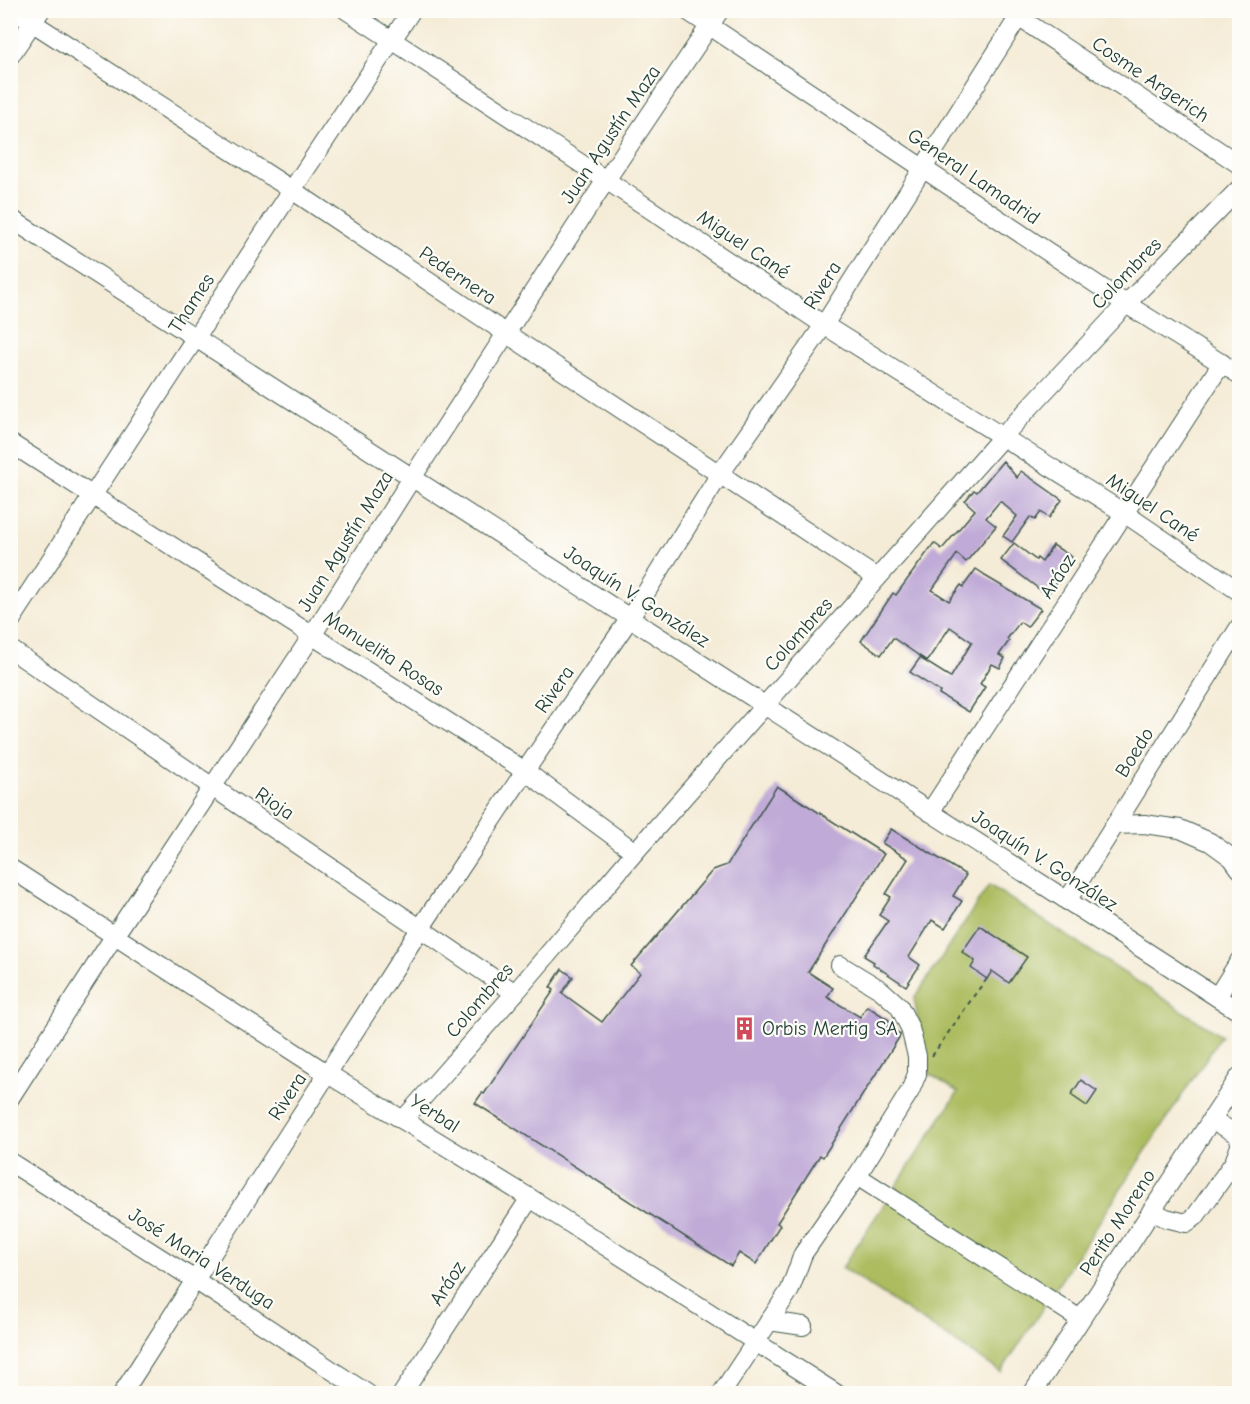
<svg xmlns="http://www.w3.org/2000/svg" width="1250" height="1404" viewBox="0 0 1250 1404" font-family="'Comic Neue',sans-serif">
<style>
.green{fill:#acbc5f;stroke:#667c4a;stroke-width:1.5}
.building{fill:#c0aad7}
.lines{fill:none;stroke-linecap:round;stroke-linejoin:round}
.minor-casing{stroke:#3f574c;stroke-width:20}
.path{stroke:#3f574c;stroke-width:2;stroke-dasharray:4.5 4.5;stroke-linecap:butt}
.minor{stroke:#fff;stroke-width:18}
.labels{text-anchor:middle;stroke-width:4.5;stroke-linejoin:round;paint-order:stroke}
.street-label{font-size:20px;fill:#1f3d34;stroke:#fdfcf7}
.poi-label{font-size:20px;fill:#1f3d34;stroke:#fdfcf7;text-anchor:start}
</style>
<rect width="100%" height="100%" fill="#fdfcf7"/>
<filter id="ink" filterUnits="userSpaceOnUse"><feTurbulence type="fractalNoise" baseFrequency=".0167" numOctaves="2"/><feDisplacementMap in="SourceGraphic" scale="12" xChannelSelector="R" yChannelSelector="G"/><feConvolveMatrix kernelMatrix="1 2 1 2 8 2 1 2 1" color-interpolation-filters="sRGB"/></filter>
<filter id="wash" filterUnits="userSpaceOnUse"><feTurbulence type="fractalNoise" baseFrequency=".008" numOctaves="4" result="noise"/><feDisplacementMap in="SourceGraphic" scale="24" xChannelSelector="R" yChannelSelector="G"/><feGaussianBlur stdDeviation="1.35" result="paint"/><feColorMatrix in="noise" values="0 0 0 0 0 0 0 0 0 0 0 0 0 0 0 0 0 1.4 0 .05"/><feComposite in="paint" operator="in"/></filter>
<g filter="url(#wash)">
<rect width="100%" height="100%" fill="#f5ecd7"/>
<path class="green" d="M989,885L1221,1036L1001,1372L842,1268L958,1092L928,1073L914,999Z"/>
<g id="blocks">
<g class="building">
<path d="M1003,461L1017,478L1021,471L1062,500L1049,518L1041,512L1035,520L1030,517L1012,542L1003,536L1017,516L1000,501L986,518L996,526L966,562L957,554L932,590L949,601L961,585L963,587L976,569L985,575V576L1041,609L1027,627L1020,622L1007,639L1009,641L999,655L1005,658L1000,668L992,664L980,684L985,687L969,712L939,694L940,692L910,672L920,658L950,677H951L972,642L950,627L927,661L893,638L881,655L861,641L893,593L896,595L934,543L942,549L975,510L965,501L974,490L977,492Z"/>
<path d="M1014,543L1036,560L1037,558L1042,562L1053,545L1072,557L1061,576L1047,595L1001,560Z"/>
<path d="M777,786L884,854L808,972L833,988L827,997L860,1017L867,1006L889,1020L886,1025L900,1034V1036L823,1157L820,1155L777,1223L780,1225L756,1264L739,1253L731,1266L475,1103L482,1093L484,1094L554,990L550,987L562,969L573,977L562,993L602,1022L640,973L631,966L713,870L727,865Z"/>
<path d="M891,829L966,875L953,896L962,901L945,928L932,920L909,957L920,965L906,986L873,964L874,962L864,956L888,921L879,915L891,897L886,894L908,859L882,843Z"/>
<path d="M980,926L1027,957L1009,983L992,971L987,979L971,968L975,961L962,952Z"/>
<path d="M1081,1080L1097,1091L1087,1106L1071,1095Z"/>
</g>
</g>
</g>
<g filter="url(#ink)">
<use href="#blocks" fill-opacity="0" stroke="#3f574c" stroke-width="1.5"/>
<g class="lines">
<defs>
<g id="minor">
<path d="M13,10L292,190L507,334L877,578"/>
<path d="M346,10L606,180L824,325L1124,513L1240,592"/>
<path d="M686,10L1126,304L1240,375"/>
<path d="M1008,10L1240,165"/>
<path d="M10,56L41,10"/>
<path d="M10,218L1240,1012"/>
<path d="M10,443L525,771L635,852"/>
<path d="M10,622L292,190L412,10"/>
<path d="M10,649L515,993"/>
<path d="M930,812L1222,363"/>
<path d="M1115,825L1144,824L1180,829L1210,842L1232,858L1240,869"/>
<path d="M10,868L328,1074L530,1198L837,1394"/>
<path d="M1067,901L1240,626"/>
<path d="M1217,997L1240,960"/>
<path d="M10,1098L115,935L313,634L412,478L606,180L720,10"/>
<path d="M1211,1119L1238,1135L1240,1143"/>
<path d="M403,1120L515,993L635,852L1003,436L1126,304L1240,188"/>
<path d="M10,1162L195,1280L368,1394"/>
<path d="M857,1176L1080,1319"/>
<path d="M1151,1211L1166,1218L1186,1223L1195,1217L1234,1162L1240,1146"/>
<path d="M769,1321L803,1326"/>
<path d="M122,1394L420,929L525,771L630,618L720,474L824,325L1023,10"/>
<path d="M402,1394L530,1198"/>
<path d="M721,1394L790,1290L803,1254L857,1176L910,1091L917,1074V1056L910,1028L899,1006L881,990L840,965"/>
<path d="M1032,1394L1240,1076"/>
</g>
</defs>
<use href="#minor" class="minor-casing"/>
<path class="path" d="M932,1056L978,990L987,979"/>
<use href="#minor" class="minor"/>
</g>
</g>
<defs>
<symbol id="building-bare" viewBox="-9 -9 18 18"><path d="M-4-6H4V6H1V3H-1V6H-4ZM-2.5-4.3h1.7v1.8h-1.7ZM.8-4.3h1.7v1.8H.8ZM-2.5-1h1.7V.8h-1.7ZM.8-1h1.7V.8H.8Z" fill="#d1495b" stroke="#fdfcf7" stroke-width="2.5" paint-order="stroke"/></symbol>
</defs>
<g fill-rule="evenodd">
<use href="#building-bare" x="728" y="1012" width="33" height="33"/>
</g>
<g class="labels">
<g class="street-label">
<text transform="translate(1151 79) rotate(34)" y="7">Cosme Argerich</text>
<text transform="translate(610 134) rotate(-56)" y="7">Juan Agustín Maza</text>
<text transform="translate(974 176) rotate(34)" y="7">General Lamadrid</text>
<text transform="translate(744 244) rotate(34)" y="7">Miguel Cané</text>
<text transform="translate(1126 273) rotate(-46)" y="7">Colombres</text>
<text transform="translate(458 275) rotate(34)" y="7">Pedernera</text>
<text transform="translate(822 285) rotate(-58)" y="7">Rivera</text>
<text transform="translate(191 303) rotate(-57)" y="7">Thames</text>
<text transform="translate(1153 507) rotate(34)" y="7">Miguel Cané</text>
<text transform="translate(345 541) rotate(-58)" y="7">Juan Agustín Maza</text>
<text transform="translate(1057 576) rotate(-57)" y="7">Aráoz</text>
<text transform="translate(637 596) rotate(33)" y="7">Joaquín V. González</text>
<text transform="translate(798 634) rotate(-48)" y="7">Colombres</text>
<text transform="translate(384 653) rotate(33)" y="7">Manuelita Rosas</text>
<text transform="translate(554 689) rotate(-55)" y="7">Rivera</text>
<text transform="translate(1134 752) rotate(-58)" y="7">Boedo</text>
<text transform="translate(275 803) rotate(34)" y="7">Rioja</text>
<text transform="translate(1045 860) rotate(33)" y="7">Joaquín V. González</text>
<text transform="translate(479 1000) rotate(-49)" y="7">Colombres</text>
<text transform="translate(287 1096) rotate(-57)" y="7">Rivera</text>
<text transform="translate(435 1113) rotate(32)" y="7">Yerbal</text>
<text transform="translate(1117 1222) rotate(-57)" y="7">Perito Moreno</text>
<text transform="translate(202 1258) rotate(33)" y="7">José Maria Verduga</text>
<text transform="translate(447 1283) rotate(-57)" y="7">Aráoz</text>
</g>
<g class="poi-label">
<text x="762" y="1035">Orbis Mertig SA</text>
</g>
</g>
<rect width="1250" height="1404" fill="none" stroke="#fdfcf7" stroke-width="36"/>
</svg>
